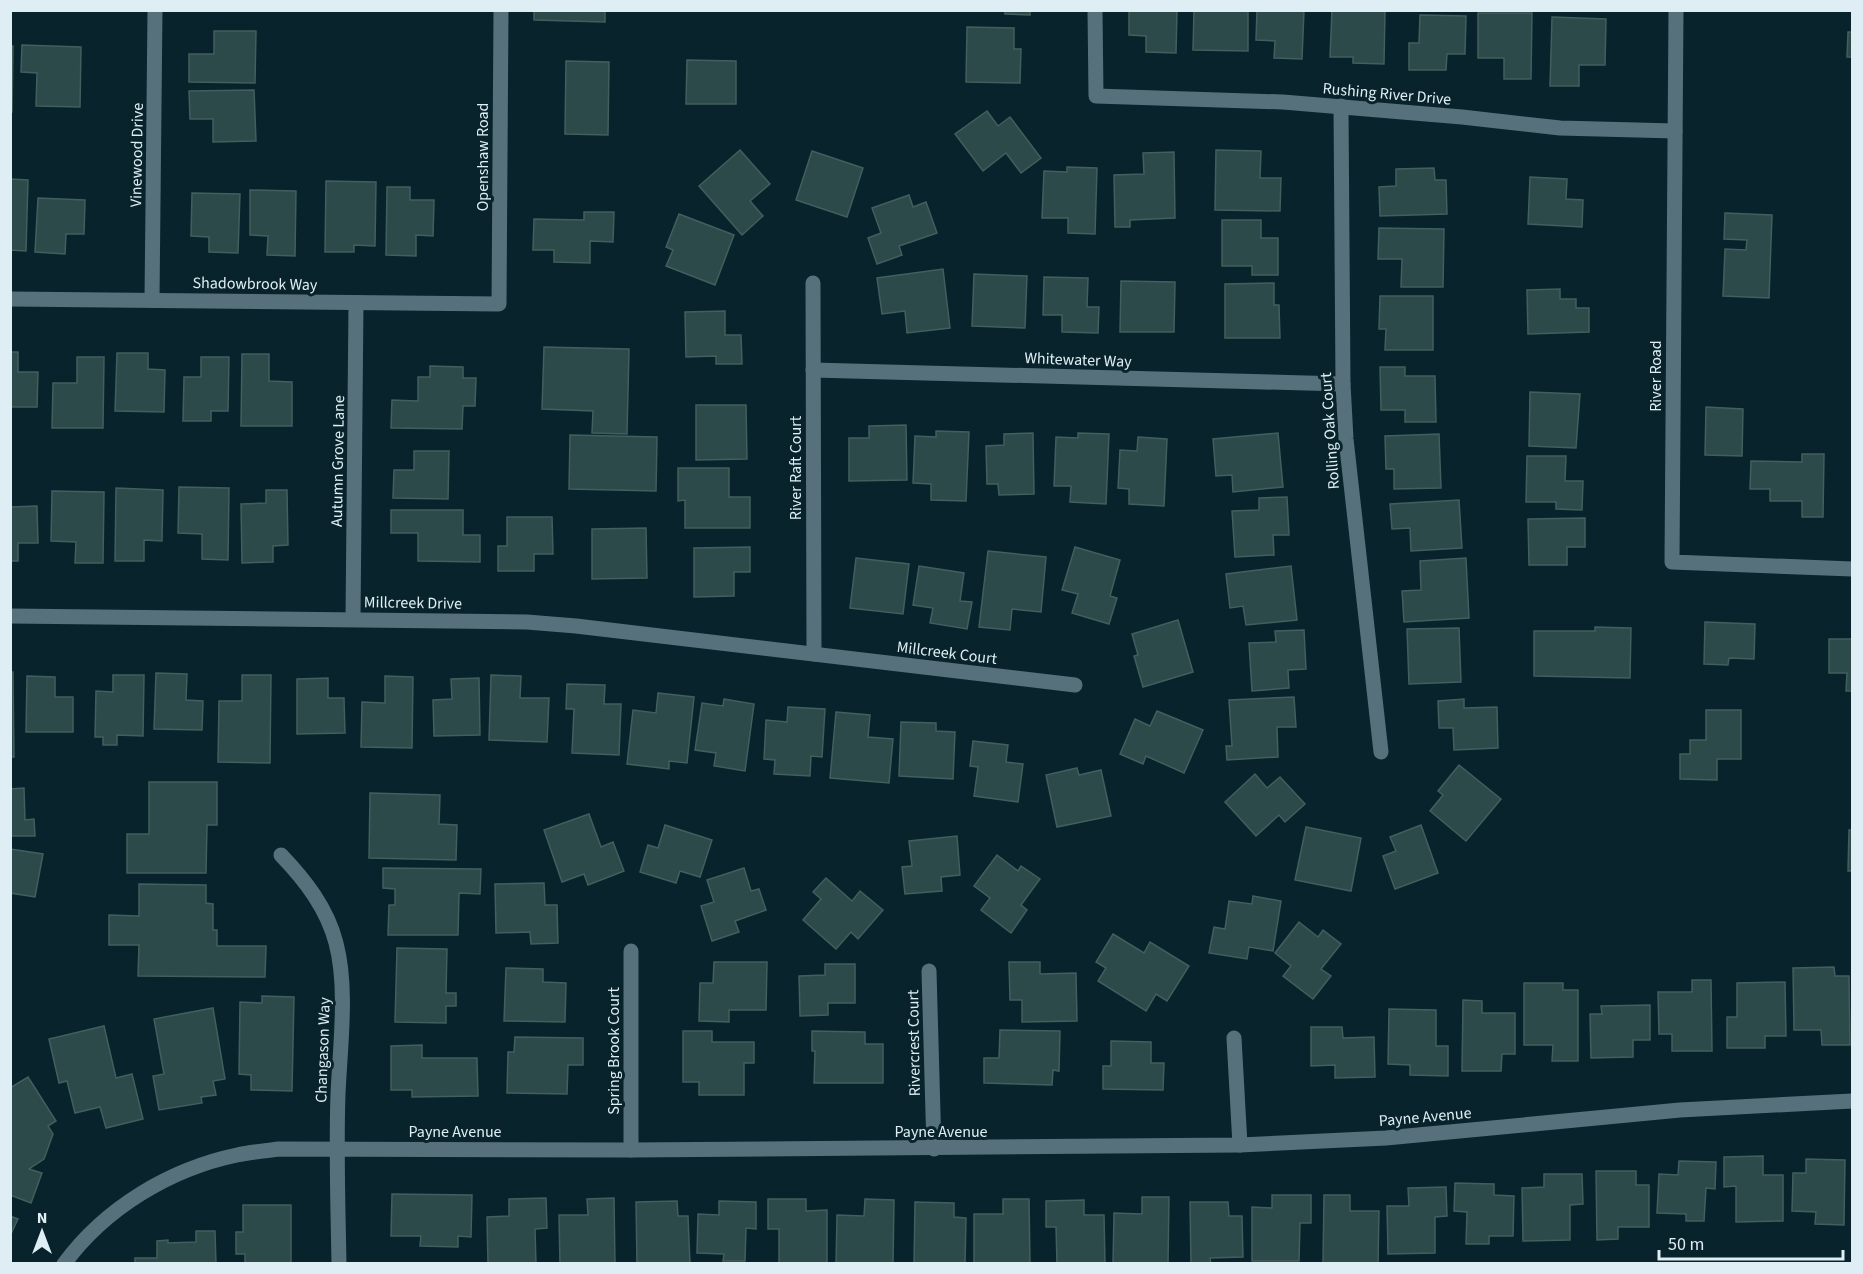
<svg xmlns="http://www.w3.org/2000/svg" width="1863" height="1274" viewBox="0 0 1863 1274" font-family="'Source Sans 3',sans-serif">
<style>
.building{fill:#2c4a49;stroke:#415f5e;stroke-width:1.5}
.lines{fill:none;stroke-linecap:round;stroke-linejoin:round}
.minor{stroke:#56717b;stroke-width:15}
.labels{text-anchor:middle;stroke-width:6;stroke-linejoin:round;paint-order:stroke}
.street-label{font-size:16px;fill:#dfeef4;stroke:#08232b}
</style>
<rect width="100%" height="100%" fill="#08232b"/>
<g class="building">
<path d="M534,10H605V22L534,20Z"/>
<path d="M1005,10H1030V15L1005,14Z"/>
<path d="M1129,10H1177L1176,53L1146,52V36L1129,35Z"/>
<path d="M1194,10H1248V51L1193,50Z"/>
<path d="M1257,10H1304L1302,59L1274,58L1275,41L1256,40Z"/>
<path d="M1332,10H1385L1384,64L1353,63V57H1330Z"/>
<path d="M1478,13H1532L1531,79H1504V58H1478Z"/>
<path d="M1420,15L1466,16L1465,54H1447L1446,70H1409V43H1419Z"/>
<path d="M1552,17L1606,19L1605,65H1579V86H1550Z"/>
<path d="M967,27L1014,28V49H1021L1020,83L966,82Z"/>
<path d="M214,31H256L255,83L189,82V54H214Z"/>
<path d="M1848,32H1852V57H1847Z"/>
<path d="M22,45L81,47L80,107L36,106L37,73L21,72Z"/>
<path d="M10,46H13L12,112H10Z"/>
<path d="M687,60L736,61V104H686Z"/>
<path d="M566,61L609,62L608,135L565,134Z"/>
<path d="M254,90L256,141L213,142V119H190L189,91Z"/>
<path d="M987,111L998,126L1010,117L1041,158L1021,173L1006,153L983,171L955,134Z"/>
<path d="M740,150L770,184L750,201L763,216L742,235L699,186Z"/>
<path d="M1216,150L1261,151L1260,178H1281L1280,211L1215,210Z"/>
<path d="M812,151L863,168L847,217L796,200Z"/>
<path d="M1174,152L1175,218L1130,220V227H1115L1114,175L1144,174L1143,153Z"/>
<path d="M1067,167L1097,168L1095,234L1068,233V218H1042L1044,171L1067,172Z"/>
<path d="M1434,168L1435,180H1446L1447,214L1380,216L1379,187L1396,186V169Z"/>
<path d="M1530,177L1567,179L1566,199L1583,200L1582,227L1528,224Z"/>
<path d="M10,179L28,180L26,251L10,250Z"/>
<path d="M326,181L376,182L375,246L354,245V252H325Z"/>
<path d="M387,187H410V200H434L433,236L416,235V256L386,255Z"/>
<path d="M250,190L296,191L295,256L267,255L268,236L250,235Z"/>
<path d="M192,193L240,194L238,253L209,252V237L191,236Z"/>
<path d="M909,195L913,207L926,202L937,233L899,246L902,255L877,264L868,238L881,233L872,208Z"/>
<path d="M38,198L85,200L84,234H66L65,254L35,252Z"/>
<path d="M584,212H614L613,242L590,241V263L554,262V250H533L534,219L584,220Z"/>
<path d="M1725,213L1772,215L1769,298L1723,296L1725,249L1746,250L1747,240L1724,239Z"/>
<path d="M679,214L734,235L715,285L666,266L673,250L666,247Z"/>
<path d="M1222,220H1261V238H1278V275H1252V266H1222Z"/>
<path d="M1379,228L1444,229L1443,287H1401L1402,259H1378Z"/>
<path d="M943,269L950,328L907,333L905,311L882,314L877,278Z"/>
<path d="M974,274L1027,276L1025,328L972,326Z"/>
<path d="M1044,277L1088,278L1087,307H1099L1098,333L1062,332V315H1043Z"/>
<path d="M1121,281L1175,282L1174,332H1120Z"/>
<path d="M1274,283V305H1279L1280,338H1225V284Z"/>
<path d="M1560,289V299H1576V308H1589V332L1528,334L1527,290Z"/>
<path d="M1380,296H1433V350H1385L1386,329H1379Z"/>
<path d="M725,311V335H741L742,364H716V356L686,357L685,312Z"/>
<path d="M544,347L629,349L627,434L592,433L593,411L542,409Z"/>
<path d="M10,352H18V372H38L37,407H10Z"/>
<path d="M117,353H148V369L165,370L164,412L115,411Z"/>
<path d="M242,354H269V381L292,382V426H241Z"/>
<path d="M77,357H104L103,428H52L53,383H77Z"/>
<path d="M201,357H229L228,411H211V421H183L184,377H201Z"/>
<path d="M430,366L463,367V378H476L475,406H463L462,429L391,428L392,400L418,401V377H430Z"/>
<path d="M1380,367H1405V376H1435L1436,422H1405V410H1381Z"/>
<path d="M1530,392L1580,394L1576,448L1529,446Z"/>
<path d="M696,405H746L747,459L696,460Z"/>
<path d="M1706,407L1743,409L1742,456L1705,455Z"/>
<path d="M906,425L907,480L849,481V438H869V426Z"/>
<path d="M936,431L969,432L966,501L931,500V484L913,483L915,436L936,437Z"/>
<path d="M1033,433L1034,494L999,495L998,484H987L986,446L1004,445V434Z"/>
<path d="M1078,433L1109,434L1106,504L1070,502L1071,486H1054L1056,437L1078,438Z"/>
<path d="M1278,433L1283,487L1233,492L1232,475L1216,476L1213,439Z"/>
<path d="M1439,434L1441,488L1394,489V469H1386L1385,436Z"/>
<path d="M570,435L657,437L656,491L569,489Z"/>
<path d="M1138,437L1167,439L1164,506L1129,504V489L1118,488L1120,450L1137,451Z"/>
<path d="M414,451H449L448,499L393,498L394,470H414Z"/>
<path d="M1802,454H1824L1823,517H1802V501H1770V489H1750L1751,461L1802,462Z"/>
<path d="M1527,456H1566L1565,481H1583L1582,510L1556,509V502H1526Z"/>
<path d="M678,468H729V497H750V528H685V500L678,501Z"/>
<path d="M179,487L229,488L228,560L202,559V534L178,533Z"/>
<path d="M116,488L163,490L162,541L144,540V561H115Z"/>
<path d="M266,490H287L288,545L273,546V562L242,563L241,504L266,503Z"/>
<path d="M52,491L104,492L103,563H75L76,542L51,541Z"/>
<path d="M1287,497L1289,535H1273L1274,555L1235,557L1232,511L1259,510V498Z"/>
<path d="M1459,500L1462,548L1411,551L1410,528L1392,529L1390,504Z"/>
<path d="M37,506L38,543H18V561H10V507Z"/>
<path d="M391,510H463V535H480V562L418,561V533H391Z"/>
<path d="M507,517H552L553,554H534V571H498V546H507Z"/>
<path d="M1585,518V547H1567V565H1529L1528,519Z"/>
<path d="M646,528L647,578L592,579V529Z"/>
<path d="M750,547V572H734V596L694,597V548Z"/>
<path d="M1075,547L1120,560L1110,596L1117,598L1109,624L1072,613L1078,594L1062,590Z"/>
<path d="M988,551L1046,557L1041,612L1012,609L1010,630L979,627Z"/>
<path d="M856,558L909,564L903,614L850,608Z"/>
<path d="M1466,558L1469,618L1404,622L1402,591L1421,590L1420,561Z"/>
<path d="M919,566L964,573L960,601L972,602L967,629L930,623L933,608L913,605Z"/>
<path d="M1291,566L1297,620L1246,625L1243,606L1230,608L1226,574Z"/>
<path d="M1178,620L1193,672L1143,687L1134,656L1138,655L1132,634Z"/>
<path d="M1705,622L1755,624L1754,659L1729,658L1728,665L1704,664Z"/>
<path d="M1595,627L1631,628L1630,678L1534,676V631H1595Z"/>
<path d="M1459,628L1461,682L1409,684L1407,629Z"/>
<path d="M1304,630L1306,669L1288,670L1289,688L1252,691L1249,643L1276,642L1275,631Z"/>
<path d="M1829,639H1852V691H1846L1847,673H1829Z"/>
<path d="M10,672H13L14,757H10Z"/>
<path d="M156,673L187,674L186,700L203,701L202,730L154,729Z"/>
<path d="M113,675H144L143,736L117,735V745H103V737H95L96,691L113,692Z"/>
<path d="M242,675H271L270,763L218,762L219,701H242Z"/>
<path d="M491,675L521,676L520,698H549L547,742L489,740Z"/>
<path d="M27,676L55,677V697H73V732H26Z"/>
<path d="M385,676L413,677L412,748L361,747L362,702L385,703Z"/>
<path d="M328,678V698H344L345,733L297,734V679Z"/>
<path d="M479,678L480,735L434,736L433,700L452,699L451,679Z"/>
<path d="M567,684L605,685L604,704H621L619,755L572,753L574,709H566Z"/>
<path d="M658,693L694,697L687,763L669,761V769L627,764L633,710L656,713Z"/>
<path d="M1294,697L1296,727H1277L1278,757L1227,760L1226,746H1232L1229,700Z"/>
<path d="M724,699L754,704L745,771L714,766L716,753L695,750L702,703L723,706Z"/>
<path d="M1464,699V708L1497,707L1498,748L1454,750L1453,728H1439L1438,701Z"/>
<path d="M788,707L825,709L822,757L811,756L810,776L774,774L775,760L764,759L766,720L787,722Z"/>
<path d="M1706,710H1741V759H1717V780L1680,779V754H1690V740H1706Z"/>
<path d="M1157,711L1203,730L1184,773L1146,756L1143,764L1120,754L1135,719L1150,726Z"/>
<path d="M836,712L870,715L868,737L893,739L889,783L830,778Z"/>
<path d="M901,722L936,723V731L955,732L953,779L899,776Z"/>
<path d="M973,741L1008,745L1006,762L1023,764L1018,802L974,796L978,767L970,766Z"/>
<path d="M1459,765L1501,799L1466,841L1430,811L1443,795L1438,791Z"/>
<path d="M1077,768L1079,775L1101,770L1111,816L1057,827L1046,775Z"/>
<path d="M1255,774L1267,788L1280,777L1305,804L1285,822L1279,815L1256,836L1225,802Z"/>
<path d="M149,782H217V825H207L206,873H127V834H149Z"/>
<path d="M24,788L25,820L34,819L35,836H10V789Z"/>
<path d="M370,793L440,795L439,824L457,825L456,860L369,858Z"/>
<path d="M589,814L601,847L613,842L624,871L588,885L584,874L562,882L544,830Z"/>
<path d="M665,825L712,840L700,877L680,871L676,883L640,872L648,845L658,848Z"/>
<path d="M1421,825L1438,873L1395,889L1383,856L1396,851L1390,837Z"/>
<path d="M1306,827L1361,838L1351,891L1295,880Z"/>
<path d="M1849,830H1852V871H1848Z"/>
<path d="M957,836L960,875L941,877L942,891L905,894L902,867L912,866L909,841Z"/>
<path d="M10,849L43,854L35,897L10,893Z"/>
<path d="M997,855L1018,871L1021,866L1040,879L1021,905L1027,910L1011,933L981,910L990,898L974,886Z"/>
<path d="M383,868L481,869L480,894L459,893L458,935H388L389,905H395V889L383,888Z"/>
<path d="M744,868L751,891L759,889L766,910L735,921L739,932L712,941L701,906L714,902L707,880Z"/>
<path d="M826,878L852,901L860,891L883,910L858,939L851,932L836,949L803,920L821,899L813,892Z"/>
<path d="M544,883L545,905H557L558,943L531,944L530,932L496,933L495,884Z"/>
<path d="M139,884L206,885V903L213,904V930H217V946H266L265,977L138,976L139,945H109V915L139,916Z"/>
<path d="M1253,896L1281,901L1273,951L1249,947L1247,959L1209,953L1214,927L1225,929L1229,901L1252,904Z"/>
<path d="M1299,922L1318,937L1323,930L1341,944L1321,969L1331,976L1313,999L1283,976L1291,966L1275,953Z"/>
<path d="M1113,934L1144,953L1150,942L1189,966L1167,1001L1156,994L1146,1011L1098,981L1106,968L1096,962Z"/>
<path d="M397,948L447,949L446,993H456V1006H446V1023L395,1022Z"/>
<path d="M714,962H767L766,1010H729V1022L699,1021L700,983H713Z"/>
<path d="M1009,962H1040V974L1076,973L1077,1021L1022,1022V1000H1010Z"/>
<path d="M825,964H855V1003H828V1015L800,1016L799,976L825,975Z"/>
<path d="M1834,967L1835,976H1849L1850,1045H1822L1821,1030H1794L1793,968Z"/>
<path d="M506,968L543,969V982L566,983L565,1022L504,1021Z"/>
<path d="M1692,980H1711L1712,1051H1672V1034H1659L1658,992H1692Z"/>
<path d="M1785,982L1786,1036H1765V1048H1727V1017H1737V983Z"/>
<path d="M1524,983H1563V990H1578V1061H1552L1553,1045H1524Z"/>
<path d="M262,996L294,997L292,1091L251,1090V1075L239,1074L240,1002L262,1003Z"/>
<path d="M1463,1000L1482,1001V1013H1515V1054H1502L1501,1071H1462Z"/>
<path d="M1650,1005V1040H1633V1057L1591,1058L1590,1014H1602L1601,1006Z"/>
<path d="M213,1008L225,1079L213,1081L216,1095L201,1097L202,1103L159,1110L153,1076L164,1074L154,1019Z"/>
<path d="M1389,1009L1436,1010V1046H1448V1076L1410,1075V1065L1388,1064Z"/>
<path d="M104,1026L116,1078L132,1074L143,1119L106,1128L100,1107L75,1113L67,1081L59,1083L49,1039Z"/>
<path d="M1311,1027H1342L1343,1038L1374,1037L1375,1077L1335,1078V1065L1311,1066Z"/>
<path d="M1000,1030L1060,1031L1059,1071L1053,1070L1052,1085L984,1083V1058H999Z"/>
<path d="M683,1031H712V1042H754V1063H744V1095H699V1082H683Z"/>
<path d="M812,1031L865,1032V1044H883V1083H814L815,1051H812Z"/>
<path d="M515,1037L583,1038V1065H568L567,1094L507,1093L508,1052H514Z"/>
<path d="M1111,1041L1151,1042V1063H1164L1163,1090L1103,1089V1066H1111Z"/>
<path d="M422,1045V1058H477L478,1096L412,1097V1090H391V1046Z"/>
<path d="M28,1077L56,1121L48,1126L53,1134L44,1159L29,1169L42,1173L31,1203L10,1195V1088Z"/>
<path d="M1763,1156V1175H1783V1221L1736,1222V1186L1724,1187V1157Z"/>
<path d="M1806,1159L1845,1160L1844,1225L1815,1224L1816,1212L1792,1211L1793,1173H1806Z"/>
<path d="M1679,1161L1716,1162L1715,1189L1706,1188L1704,1221H1686V1214L1657,1213L1659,1174L1678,1175Z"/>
<path d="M1596,1171H1636V1185H1649V1227H1618V1239L1597,1240Z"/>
<path d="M1544,1174H1582L1583,1204L1570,1205V1240L1523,1241L1522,1188L1544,1187Z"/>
<path d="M1455,1183L1494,1184V1195L1514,1196L1513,1236H1489V1244H1466L1467,1212L1454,1211Z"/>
<path d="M1446,1187L1447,1216L1435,1217V1253L1388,1254L1387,1206H1409L1408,1188Z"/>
<path d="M392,1194L472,1195L471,1237L458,1236V1247L420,1246L421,1236H391Z"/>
<path d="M1272,1195H1311V1223H1300L1299,1261H1252V1207L1272,1208Z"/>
<path d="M1324,1195H1350V1211H1379L1378,1264L1323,1263Z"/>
<path d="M1142,1197H1169L1168,1264H1113L1114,1213L1142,1214Z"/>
<path d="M546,1198L547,1228L535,1229L536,1264H488L487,1217L509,1216V1199Z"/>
<path d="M614,1198L615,1264H560L559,1215H588L587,1199Z"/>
<path d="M768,1199H806V1211L827,1210V1264H779V1229H768Z"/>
<path d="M865,1199L894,1200L893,1264H836L837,1215L864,1216Z"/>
<path d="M1003,1199H1029L1030,1264H974V1214H1003Z"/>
<path d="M1084,1200V1215H1104L1105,1264H1057L1056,1227H1046V1201Z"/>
<path d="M677,1201L678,1216H688L690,1264H637L636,1202Z"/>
<path d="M719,1201L756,1202V1229L746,1228L745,1261H723L724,1254L697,1253L698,1214L719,1215Z"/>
<path d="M915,1202L954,1203V1217L966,1218L965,1264H914Z"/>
<path d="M1190,1202H1228L1229,1216H1242L1243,1257L1210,1258L1211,1264H1191Z"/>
<path d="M243,1205H291V1264H245V1254H236V1232H243Z"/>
<path d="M10,1216L18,1219L10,1236Z"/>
<path d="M196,1231H215L216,1264H135V1258H157V1241L168,1240V1243L196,1242Z"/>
</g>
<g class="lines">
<g class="minor">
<path d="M1095,10L1096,96L1283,102L1462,117L1560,128L1675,131"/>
<path d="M1676,10L1672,562L1852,569"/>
<path d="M1341,106L1343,384L1346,439L1381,752"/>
<path d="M813,283L814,654"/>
<path d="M10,299L499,304L501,10"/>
<path d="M152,300L155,10"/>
<path d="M813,370L1343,384"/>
<path d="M10,616L527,622L576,626L1075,685"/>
<path d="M353,619L356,303"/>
<path d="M281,855C305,880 327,908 336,943C348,988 340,1047 338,1094C336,1150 338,1207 339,1264"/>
<path d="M631,951V1150"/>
<path d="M929,971L934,1149"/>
<path d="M1234,1038L1240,1145"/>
<path d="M64,1264C105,1208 170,1169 237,1155C251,1152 265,1151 279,1149L631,1150L1240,1145L1386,1138L1680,1110L1852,1101"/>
</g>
</g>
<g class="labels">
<g class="street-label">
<text transform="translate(1387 93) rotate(5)" y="6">Rushing River Drive</text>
<text transform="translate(136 155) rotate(-89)" y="6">Vinewood Drive</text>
<text transform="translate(482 157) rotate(-90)" y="6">Openshaw Road</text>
<text transform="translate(255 283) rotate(1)" y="6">Shadowbrook Way</text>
<text transform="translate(1078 359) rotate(2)" y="6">Whitewater Way</text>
<text transform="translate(1655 376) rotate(-90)" y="6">River Road</text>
<text transform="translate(1329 431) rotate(-94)" y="6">Rolling Oak Court</text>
<text transform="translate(337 461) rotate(-89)" y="6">Autumn Grove Lane</text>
<text transform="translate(795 468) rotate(-90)" y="6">River Raft Court</text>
<text transform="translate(413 602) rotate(1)" y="6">Millcreek Drive</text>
<text transform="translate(947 652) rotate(7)" y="6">Millcreek Court</text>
<text transform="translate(913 1043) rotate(-91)" y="6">Rivercrest Court</text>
<text transform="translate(322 1050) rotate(-88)" y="6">Changason Way</text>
<text transform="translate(613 1051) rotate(-90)" y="6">Spring Brook Court</text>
<text transform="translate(1425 1116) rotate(-5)" y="6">Payne Avenue</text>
<text x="455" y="1137">Payne Avenue</text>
<text x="941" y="1137">Payne Avenue</text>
</g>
</g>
<rect width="1863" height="1274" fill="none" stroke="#dfeef4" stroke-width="24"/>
<g transform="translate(42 1232)" stroke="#08232b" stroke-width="4.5" paint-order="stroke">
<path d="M0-4.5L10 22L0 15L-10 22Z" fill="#dfeef4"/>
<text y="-9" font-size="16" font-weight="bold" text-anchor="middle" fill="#dfeef4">N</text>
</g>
<path d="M1659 1250v9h184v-9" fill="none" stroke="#dfeef4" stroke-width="3"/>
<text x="1668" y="1250" font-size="18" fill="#dfeef4" stroke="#08232b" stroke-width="4.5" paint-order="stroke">50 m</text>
</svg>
